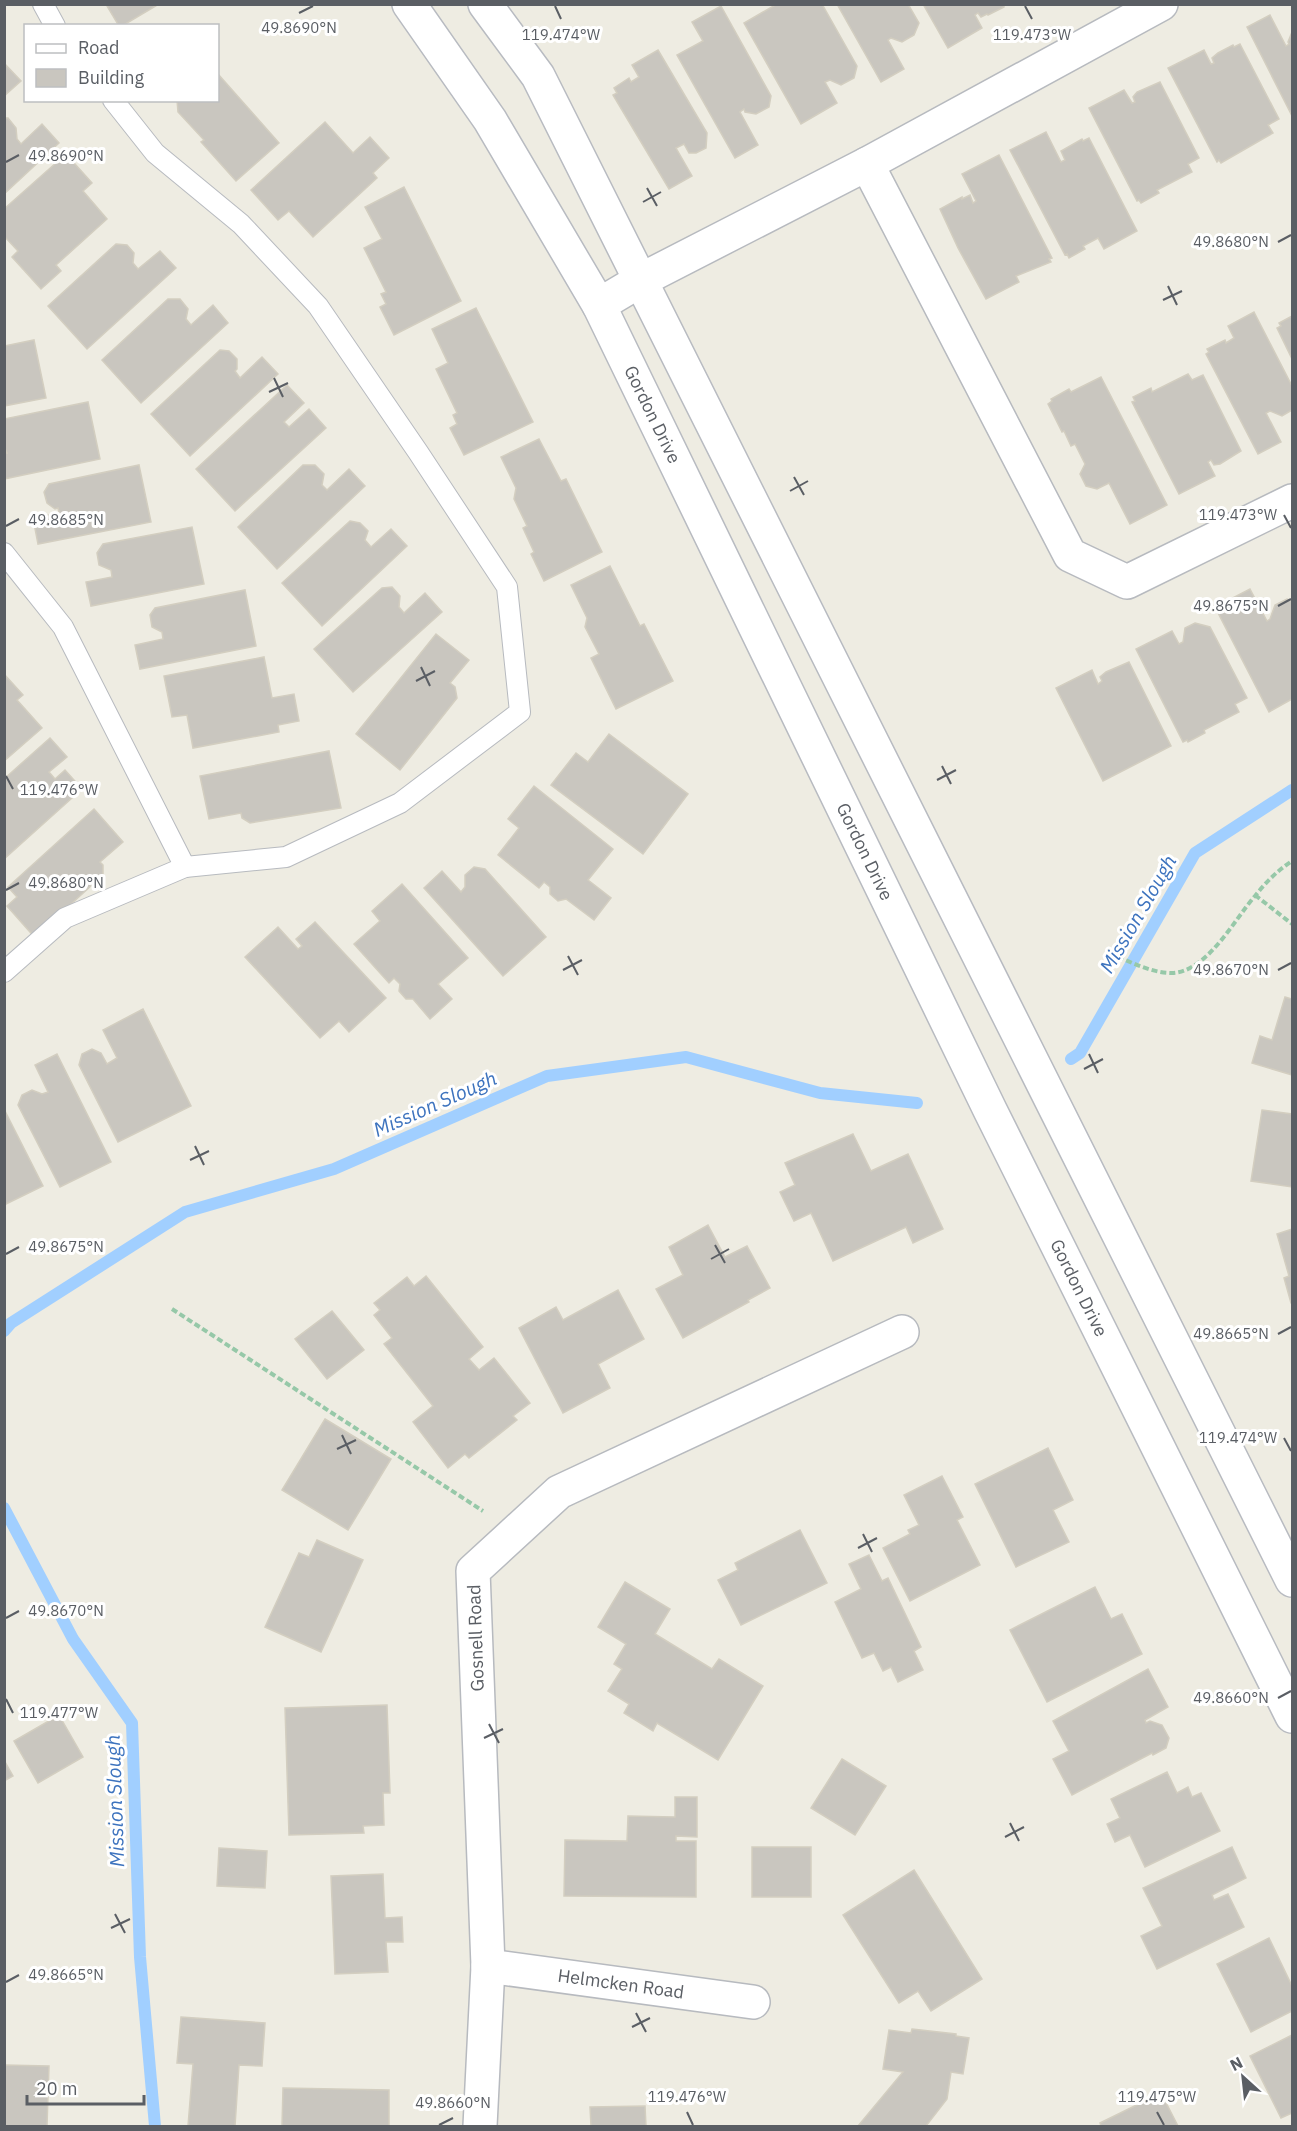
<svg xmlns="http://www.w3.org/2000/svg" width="1297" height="2131" viewBox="0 0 1297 2131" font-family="'IBM Plex Sans',sans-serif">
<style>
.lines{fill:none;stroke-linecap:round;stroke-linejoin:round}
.stream{stroke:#a1cfff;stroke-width:12}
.building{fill:#c9c6bf;stroke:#d3cec0;stroke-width:1.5}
.service-casing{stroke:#b7babf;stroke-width:22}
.minor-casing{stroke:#b7babf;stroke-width:36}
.secondary-casing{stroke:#b8bbc1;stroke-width:36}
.path{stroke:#96c8a8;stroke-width:4;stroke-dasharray:6 3;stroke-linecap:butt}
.service{stroke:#fff;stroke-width:20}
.minor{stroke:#fff;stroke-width:33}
.secondary{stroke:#fff;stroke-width:33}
.ticks{fill:none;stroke:#5a5e64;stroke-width:2}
.labels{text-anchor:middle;stroke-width:6;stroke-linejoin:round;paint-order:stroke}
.street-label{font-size:18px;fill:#5a5e64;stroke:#fff}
.water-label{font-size:20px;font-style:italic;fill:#3d73be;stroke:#fff}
.ticks-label{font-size:15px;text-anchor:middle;fill:#5a5e64;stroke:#fff;stroke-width:6;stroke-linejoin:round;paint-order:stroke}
</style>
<rect width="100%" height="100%" fill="#eeece2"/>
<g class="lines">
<g class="stream">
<path d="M1071,1059L1080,1053L1195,853L1292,790"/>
<path d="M4,1331L11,1323L185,1212L334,1169L547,1076L686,1057L820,1093L917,1103"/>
<path d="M4,1508L73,1639L132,1723L140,1957L155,2126"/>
</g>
</g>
<g class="building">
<path d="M110,4H159L122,26H119L107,6Z"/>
<path d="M777,4H822L857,66L854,78L841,85L830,80L825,82L837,103L801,124L744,23Z"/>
<path d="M837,4H908L919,23L914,35L902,42L891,38L888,40L904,69L881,82Z"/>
<path d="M923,4H1004V7L988,15L987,14L981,17L978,13L975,15L982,28L948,48Z"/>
<path d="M721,6L771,96L769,107L756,114L745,112L744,109L740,112L758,145L735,158L677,55L703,41L692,22Z"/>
<path d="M1270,15L1286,46L1289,44L1288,42L1292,32V116L1247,27Z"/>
<path d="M1240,44L1279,119L1268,125L1273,133L1221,163L1219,160L1217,162L1168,68L1204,50L1211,64L1214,63L1212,58L1218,53L1233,45L1234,47Z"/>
<path d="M658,50L707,133L706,148L696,153H689L684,144L676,148L692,176L669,189L613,95L617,93L614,88L629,78L631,82L639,77L632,65Z"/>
<path d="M4,63L21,81L4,96Z"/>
<path d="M218,74L279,143L236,181L201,142L204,140L178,112L177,100H218Z"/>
<path d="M1160,82L1199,158L1188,164L1192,172L1157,190L1159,193L1141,203L1139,200L1137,201L1089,108L1124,90L1132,103L1135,102L1133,97L1137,92Z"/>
<path d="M4,118H8L16,128L17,139L21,144L42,124L59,143L4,194Z"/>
<path d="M325,122L353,153L370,137L389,158L373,173L377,178L313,237L289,211L278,220L251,190Z"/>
<path d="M1046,132L1061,162L1065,160L1061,151L1082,139L1083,141L1089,138L1137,231L1104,249L1098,238L1083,246L1085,249L1069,258L1067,254L1065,255L1010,150Z"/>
<path d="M66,154L92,183L83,191L107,219L56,265L61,271L41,289L12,257L18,251L4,236V209Z"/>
<path d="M999,155L1052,258L1049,259L1051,262L1016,276L1019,282L986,299L958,248L940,209L962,197V199L970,195L973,203L976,201L962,174Z"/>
<path d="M404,187L461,301L394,335L380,307L386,304L381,294L386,292L364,248L382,239L365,207Z"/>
<path d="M116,244L127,245L134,253L133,263L138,269L160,251L176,268L87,349L48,306Z"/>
<path d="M168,299H180L188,309L186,319L191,325L213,305L228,323L141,403L102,360Z"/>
<path d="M476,308L533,422L464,455L450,428L457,424L453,415L457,413L436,369L448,363L432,329Z"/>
<path d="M1254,312L1292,386V410L1282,416L1270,411L1266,413L1281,442L1258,454L1206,354L1209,352L1207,349L1225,340L1226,343L1234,338L1228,326Z"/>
<path d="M1292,316V359L1277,328L1281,326L1279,323Z"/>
<path d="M34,340L46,398L4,406V346Z"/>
<path d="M220,350L229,351L237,359V369L235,371L240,378L262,357L278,374L190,456L151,414Z"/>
<path d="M1188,374L1192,380L1203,375L1241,451L1220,464L1214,465L1211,460L1208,462L1215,476L1179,494L1132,402L1135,401L1133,397L1151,388L1152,392Z"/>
<path d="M1101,377L1167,505L1130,524L1109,483L1097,489L1086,486L1080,474L1085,464L1075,444L1071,446L1064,431L1062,432L1048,404L1052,401L1051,399L1069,389L1071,392Z"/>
<path d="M287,385L304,403L284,422L289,427L309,409L326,428L235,511L196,469Z"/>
<path d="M88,402L100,459L4,479V453H7L4,446V419Z"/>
<path d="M539,439L561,481L566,479L602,552L544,581L531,554L534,552L523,528L527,526L514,499L516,488L501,457Z"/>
<path d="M139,465L151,522L38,544L33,518L59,513L58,508L55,509L47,503L44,492L49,484Z"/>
<path d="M303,465H315L324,474L322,485L327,490L349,469L365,486L277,569L238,527Z"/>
<path d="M350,521L360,523L368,531L365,540L371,547L391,529L407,546L322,626L282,583Z"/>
<path d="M192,527L204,584L91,606L86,582L112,577L111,570L99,565L97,553L103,544Z"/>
<path d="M610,566L640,626L644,624L673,681L616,709L591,658L599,654L585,627L587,618L571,585Z"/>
<path d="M392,587L400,596L399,607L404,613L425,593L442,612L353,692L314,649L382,588Z"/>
<path d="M1250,589L1267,621L1270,619L1275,605L1287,599L1292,601V699L1269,712L1215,607Z"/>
<path d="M245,590L256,646L140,669L135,645L163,639L162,632L152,627L150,615L155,608Z"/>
<path d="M1195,623L1210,627L1247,698L1235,704L1239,712L1204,730L1205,733L1188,742L1187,740L1183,742L1136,649L1172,631L1179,644L1183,642L1185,628Z"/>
<path d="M436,634L469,660L450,683L455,687L457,698L400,770L356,734Z"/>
<path d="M264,657L272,698L294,694L299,721L278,725L279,732L193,748L187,715L172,717L164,676Z"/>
<path d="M1129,662L1171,746L1103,781L1056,688L1092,670L1098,684L1102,681L1100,677L1106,672Z"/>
<path d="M4,674L23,695L17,700L42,728L4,761Z"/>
<path d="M609,734L688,794L643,854L551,785L576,753L588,762Z"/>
<path d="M50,738L67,757L49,772L55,779L65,770L82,789L4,859V779Z"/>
<path d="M329,751L341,808L250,823L242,818L241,813L209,819L200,776Z"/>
<path d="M534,786L613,849L588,880L611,898L594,920L566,899L558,901L550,894V887L544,882L539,888L498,855L519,828L508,819Z"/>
<path d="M94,809L123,842L100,862L103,865V875L59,915L38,941L7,906L17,897L8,887Z"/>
<path d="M474,867L485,869L546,937L503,976L424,888L442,871L461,892L465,887V875Z"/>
<path d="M402,884L468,958L438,984L452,999L430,1019L413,999H406L399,991L400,984L394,978L389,983L354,944L380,921L372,911Z"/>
<path d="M315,922L386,998L349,1032L339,1021L320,1038L245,957L278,927L298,949L302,946L296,939Z"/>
<path d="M1285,997L1292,999V1075L1252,1063L1260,1036L1272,1040Z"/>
<path d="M143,1009L191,1106L118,1142L79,1065L82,1054L92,1049L101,1053L107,1064L117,1058L103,1030Z"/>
<path d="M57,1054L111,1162L60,1187L18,1105L22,1095L32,1090L42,1094L48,1092L35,1065Z"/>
<path d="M4,1109L43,1186L4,1205Z"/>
<path d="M1262,1110L1292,1114V1187L1251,1181Z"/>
<path d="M853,1134L871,1171L908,1154L943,1229L913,1243L906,1227L833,1261L811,1213L794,1221L780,1192L795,1185L785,1163Z"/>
<path d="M708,1225L725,1257L747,1246L770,1288L748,1300L749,1302L683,1338L656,1289L683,1275L669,1247Z"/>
<path d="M1292,1229V1303H1291L1284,1278L1289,1276L1277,1234Z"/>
<path d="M426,1276L483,1347L469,1359L479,1370L494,1358L530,1403L513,1416L517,1420L469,1458L465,1454L448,1468L413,1422L433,1406L384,1344L392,1338L374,1315L380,1310L374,1303L407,1277L414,1286Z"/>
<path d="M618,1290L644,1339L598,1364L610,1388L563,1413L519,1328L556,1307L563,1320Z"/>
<path d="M332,1311L364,1350L327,1379L295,1339Z"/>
<path d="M325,1419L391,1459L348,1530L282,1490Z"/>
<path d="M1048,1448L1073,1500L1053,1510L1069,1542L1016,1567L975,1484Z"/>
<path d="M942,1476L963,1517L957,1520L980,1565L910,1601L883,1548L910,1534L908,1530L919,1525L904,1495Z"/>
<path d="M800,1530L827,1583L741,1625L718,1580L738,1570L735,1563Z"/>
<path d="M317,1540L363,1560L321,1652L265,1627L299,1553L309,1557Z"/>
<path d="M869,1555L882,1581L888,1578L921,1647L914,1651L923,1670L898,1682L891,1667L883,1671L874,1653L862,1658L835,1602L861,1589L849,1564Z"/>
<path d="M625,1582L670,1609L655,1634L712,1669L719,1659L763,1686L718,1760L657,1723L653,1731L624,1713L629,1704L608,1691L622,1669L614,1664L626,1644L598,1627Z"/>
<path d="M1095,1587L1111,1619L1122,1614L1142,1654L1047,1702L1010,1630Z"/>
<path d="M1148,1669L1168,1707L1145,1720L1146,1723L1150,1721L1162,1725L1169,1738L1166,1748L1153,1755L1152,1753L1072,1795L1053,1759L1069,1751L1053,1721Z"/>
<path d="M387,1705L390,1793H383L384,1825L363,1826L364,1833L289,1835L285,1708Z"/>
<path d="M59,1715L83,1757L38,1783L14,1741Z"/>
<path d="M842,1759L886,1786L855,1835L811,1808Z"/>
<path d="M4,1760L13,1776L4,1781Z"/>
<path d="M1167,1772L1177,1793L1188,1787L1192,1797L1201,1793L1220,1831L1145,1867L1130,1835L1115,1842L1107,1824L1120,1818L1111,1799Z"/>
<path d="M675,1797H697V1837L676,1836V1841H696V1897L564,1896L565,1840L627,1841L628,1816L675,1817Z"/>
<rect x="752" y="1847" width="59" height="50"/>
<path d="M1232,1847L1246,1878L1212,1895L1214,1900L1228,1894L1244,1927L1157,1969L1141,1936L1162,1926L1143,1888Z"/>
<path d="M219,1848L267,1851L265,1888L217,1886Z"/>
<path d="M914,1870L982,1979L931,2011L918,1991L899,2003L843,1915Z"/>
<path d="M383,1874L385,1918L402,1917L403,1942H386L388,1972L335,1974L331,1876Z"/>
<path d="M1269,1938L1292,1986V2011L1251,2032L1217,1964Z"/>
<path d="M181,2017L265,2023L262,2066L239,2065L235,2126H188L193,2064L177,2063Z"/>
<path d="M912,2029L956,2034V2036L969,2038L963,2074L951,2072L947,2099L926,2126H858L903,2072L883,2069L889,2030L911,2033Z"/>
<path d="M1292,2035V2113L1281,2118L1250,2056Z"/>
<path d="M4,2065L49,2066L47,2126H4Z"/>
<path d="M283,2088L389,2090V2126H282Z"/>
<path d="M1161,2093L1178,2126H1101L1100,2123Z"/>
<path d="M645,2106L646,2126H591L590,2107Z"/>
</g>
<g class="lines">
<defs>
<g id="service">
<path d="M43,4L55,26"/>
<path d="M4,553L63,627L185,867"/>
<path d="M4,972L65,918L185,867L286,857L400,803L520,712L507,587L418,452L318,306L241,224L155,153L113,100"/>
</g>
<g id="minor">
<path d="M1161,4L867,164L1070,555L1127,582L1292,501"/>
<path d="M599,305L641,280L867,164"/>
<path id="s1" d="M488,1966L753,2002"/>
<path d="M480,2126L488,1966L473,1571L559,1492L902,1332"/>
</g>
<g id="secondary">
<path id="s2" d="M409,4L490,120L599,305L990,1110L1292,1716"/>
<path d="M485,4L538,76L1292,1580"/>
</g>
</defs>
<use href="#service" class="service-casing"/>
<use href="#minor" class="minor-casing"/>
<use href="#secondary" class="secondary-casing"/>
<g class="path">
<path d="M1255,895L1292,924"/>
<path d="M1118,957C1135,964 1153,973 1172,973C1207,972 1234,920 1255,896C1266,882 1278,870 1292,861"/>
<path d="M172,1309L483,1511"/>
</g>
<use href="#service" class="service"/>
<use href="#minor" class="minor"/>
<use href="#secondary" class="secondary"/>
</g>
<path class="ticks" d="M555,6L561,19M1025,6L1032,19M299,13L313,6M6,162L19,155M647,188L657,206M643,202L661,192M1278,242L1291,235M1168,286L1177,305M1163,300L1182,291M274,378L283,397M269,392L288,383M794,477L804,495M790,491L808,481M1284,515L1291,528M6,526L19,519M1278,606L1291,599M421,667L430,686M416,681L435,671M942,766L951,784M6,776L13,789M937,780L956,770M6,890L19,883M568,956L578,975M563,970L582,960M1278,970L1291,963M1089,1054L1098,1073M1084,1069L1103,1059M195,1146L204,1165M190,1160L209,1151M715,1245L725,1263M6,1254L19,1247M711,1259L729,1249M1278,1334L1291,1327M342,1435L351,1454M1284,1438L1291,1451M337,1449L356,1440M863,1534L872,1552M858,1548L877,1538M6,1618L19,1611M1278,1698L1291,1691M6,1699L13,1713M489,1724L499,1743M484,1738L503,1729M1010,1823L1019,1841M1005,1837L1024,1827M115,1914L125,1933M111,1928L130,1919M6,1982L19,1975M636,2013L646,2032M632,2027L650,2018M687,2112L693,2125M1157,2112L1164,2125M439,2125L453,2118"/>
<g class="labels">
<g class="street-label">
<text dy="6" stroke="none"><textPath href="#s2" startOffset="478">Gordon Drive</textPath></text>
<text dy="6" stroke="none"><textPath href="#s2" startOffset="964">Gordon Drive</textPath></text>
<text dy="6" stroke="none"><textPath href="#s2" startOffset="1450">Gordon Drive</textPath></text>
<text transform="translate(476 1638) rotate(-92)" y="6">Gosnell Road</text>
<text dy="6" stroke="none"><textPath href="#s1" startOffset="134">Helmcken Road</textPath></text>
</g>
<g class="water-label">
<text transform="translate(1138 914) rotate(-60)" y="7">Mission Slough</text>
<text transform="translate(435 1104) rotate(-24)" y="7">Mission Slough</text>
<text transform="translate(115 1801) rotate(-92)" y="7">Mission Slough</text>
</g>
</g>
<g class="ticks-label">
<text x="299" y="33">49.8690°N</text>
<text x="561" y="40">119.474°W</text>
<text x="1032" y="40">119.473°W</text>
<text x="66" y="161">49.8690°N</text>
<text x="1231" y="247">49.8680°N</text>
<text x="1238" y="520">119.473°W</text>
<text x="66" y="525">49.8685°N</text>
<text x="1231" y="611">49.8675°N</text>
<text x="59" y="795">119.476°W</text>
<text x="66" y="888">49.8680°N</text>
<text x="1231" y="975">49.8670°N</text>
<text x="66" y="1252">49.8675°N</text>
<text x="1231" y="1339">49.8665°N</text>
<text x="1238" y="1443">119.474°W</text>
<text x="66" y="1616">49.8670°N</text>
<text x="1231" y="1703">49.8660°N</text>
<text x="59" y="1718">119.477°W</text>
<text x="66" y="1980">49.8665°N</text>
<text x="687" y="2102">119.476°W</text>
<text x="1157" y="2102">119.475°W</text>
<text x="453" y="2108">49.8660°N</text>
</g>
<rect width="1297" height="2131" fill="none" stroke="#5a5e64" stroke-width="12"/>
<rect x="24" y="24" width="195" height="78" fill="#ffffff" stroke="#bdbfc1" stroke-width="1.5"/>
<rect x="36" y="44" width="30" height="9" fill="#ffffff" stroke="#bdbfc1" stroke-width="1.5"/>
<text x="78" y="54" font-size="18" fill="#5a5e64">Road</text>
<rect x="36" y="69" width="30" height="18" fill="#c9c6bf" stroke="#bdbfc1" stroke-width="1.5"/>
<text x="78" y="84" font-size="18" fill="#5a5e64">Building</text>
<g transform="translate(1243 2077) rotate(333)" stroke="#ffffff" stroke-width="4.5" paint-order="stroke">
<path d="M0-4.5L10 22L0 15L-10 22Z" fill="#5a5e64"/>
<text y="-9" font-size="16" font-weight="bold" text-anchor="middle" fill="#5a5e64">N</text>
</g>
<path d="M27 2095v9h117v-9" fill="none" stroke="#5a5e64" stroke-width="3"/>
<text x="36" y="2095" font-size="18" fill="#5a5e64" stroke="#ffffff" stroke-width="4.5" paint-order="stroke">20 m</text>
</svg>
